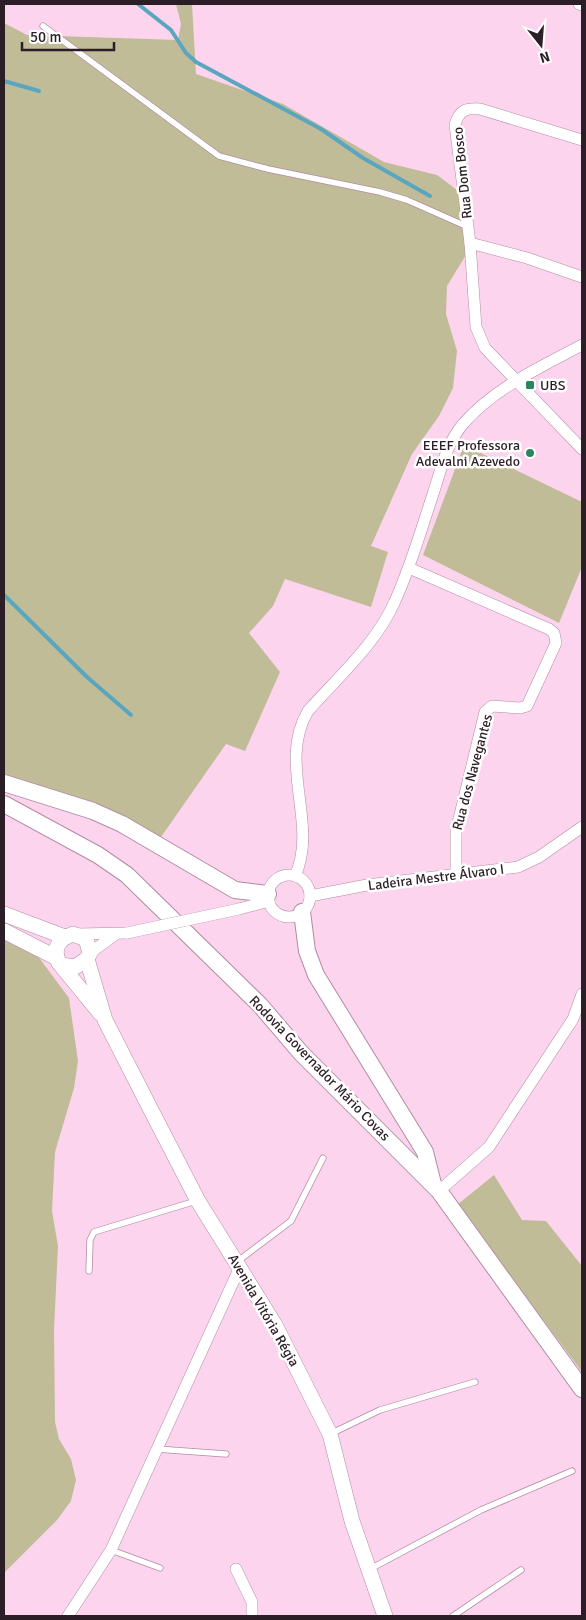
<svg xmlns="http://www.w3.org/2000/svg" width="586" height="1620" viewBox="0 0 586 1620" font-family="Signika,sans-serif">
<style>
.green{fill:#c1bc98}
.lines{fill:none;stroke-linecap:round;stroke-linejoin:round}
.stream{stroke:#5ba6bf;stroke-width:4}
.lane-casing{stroke:#b28ca3;stroke-width:7}
.street-casing{stroke:#b28ca3;stroke-width:12}
.secondary-casing{stroke:#b28ca3;stroke-width:16}
.primary-casing{stroke:#b28ca3;stroke-width:18}
.lane{stroke:#fff;stroke-width:5.5}
.street{stroke:#fff;stroke-width:11}
.secondary{stroke:#fff;stroke-width:15}
.primary{stroke:#fff;stroke-width:16}
.street-bridge-casing{stroke:#b28ca3;stroke-width:12;stroke-linecap:butt}
.street-bridge{stroke:#fff;stroke-width:11}
.poi-dot{fill:#28875f;stroke:#fff;stroke-width:2}
.labels{text-anchor:middle;stroke-width:5;stroke-linejoin:round;paint-order:stroke}
.street-label{font-size:14px;fill:#2c1e27;stroke:#fff}
.poi-label{font-size:14px;fill:#2c1e27;stroke:#fff;text-anchor:start}
</style>
<rect width="100%" height="100%" fill="#fdd4ed"/>
<g class="green">
<path d="M176,4H192L196,74L283,104L384,162L437,175L457,190L462,199L466,255L447,286L446,314L457,351L453,388L439,416L412,454L371,546L388,552L371,607L285,579L273,606L249,633L280,672L245,751L226,744L161,837L83,803L4,774V23L27,35L178,40L181,24Z"/>
<path d="M464,445L582,502V567L559,623L423,555Z"/>
<path d="M4,937L37,955L69,998L78,1061L74,1088L55,1152L52,1211L58,1246L54,1330L55,1422L59,1439L71,1459L76,1480L71,1501L57,1520L4,1573Z"/>
<path d="M494,1175L522,1220L546,1221L582,1266V1372L457,1205Z"/>
</g>
<g class="lines">
<g class="stream">
<path d="M138,4L171,30L186,53L196,62L321,129L363,158L430,196"/>
<path d="M4,81L39,91"/>
<path d="M4,595L87,677L131,715"/>
</g>
<defs>
<g id="lane">
<path d="M43,26L219,156L268,169L380,192L407,200L468,227"/>
<path d="M238,1261L291,1221L323,1158"/>
<path d="M89,1271L90,1240L94,1232L196,1201"/>
<path d="M330,1434L380,1410L475,1382"/>
<path d="M156,1449L226,1454"/>
<path d="M111,1550L160,1568"/>
<path d="M370,1569L481,1510L572,1471"/>
<path d="M453,1616L521,1570"/>
</g>
<g id="street">
<path d="M579,4L582,5"/>
<path d="M582,140L480,109C466,108 459,110 455,125L470,243L476,327L485,348L582,449"/>
<path d="M470,243L527,258L582,277"/>
<path d="M409,568L549,629L554,633L556,643L527,706L520,708L492,706L485,712L456,831V874"/>
<circle cx="289" cy="896" r="21"/>
<path d="M295,876C319,824 277,763 308,711C338,677 377,643 395,601C411,566 421,530 433,494C441,470 446,444 463,424C494,388 541,367 582,345"/>
<path d="M310,896L367,885L518,867L539,857L582,827"/>
<path d="M239,909L269,901"/>
<path d="M78,934L127,933"/>
<path d="M90,953L116,934"/>
<path d="M439,1191L489,1147L573,1019L582,994"/>
<path d="M236,1569L252,1602V1616"/>
<path d="M68,1616L111,1550L240,1267"/>
</g>
<g id="secondary">
<path d="M4,914L65,937"/>
<path d="M4,931L57,958"/>
<path d="M87,959L105,1020L151,1110L198,1201L275,1325L330,1434L352,1521L385,1616"/>
<path d="M61,965L75,967L87,959L90,953L86,939L73,934C59,939 52,948 59,963L100,1013"/>
</g>
<g id="primary">
<path d="M4,783L93,811L122,824L235,890L268,894"/>
<path d="M4,804L98,855L127,875L260,1005L301,1053L439,1191L582,1389"/>
<path d="M302,912L307,951L316,975L425,1152L433,1184"/>
</g>
</defs>
<use href="#lane" class="lane-casing"/>
<use href="#street" class="street-casing"/>
<use href="#secondary" class="secondary-casing"/>
<use href="#primary" class="primary-casing"/>
<use href="#lane" class="lane"/>
<use href="#street" class="street"/>
<use href="#secondary" class="secondary"/>
<use href="#primary" class="primary"/>
<defs>
<path id="street-bridge" d="M127,933L239,909"/>
</defs>
<use href="#street-bridge" class="street-bridge-casing"/>
<use href="#street-bridge" class="street-bridge"/>
</g>
<g class="poi-dot">
<rect x="525" y="380" width="10" height="10" rx="2.5"/>
<circle cx="530" cy="453" r="5"/>
</g>
<g class="labels">
<g class="street-label">
<text transform="translate(462 173) rotate(-96)" y="5">Rua Dom Bosco</text>
<text transform="translate(472 772) rotate(-75)" y="5">Rua dos Navegantes</text>
<text transform="translate(436 877) rotate(-7)" y="5">Ladeira Mestre Álvaro I</text>
<text transform="translate(320 1068) rotate(46)" y="5">Rodovia Governador Mário Covas</text>
<text transform="translate(264 1310) rotate(60)" y="5">Avenida Vitória Régia</text>
</g>
<g class="poi-label">
<text x="540" y="390">UBS</text>
<text x="520" y="450" text-anchor="end">EEEF Professora<tspan x="520" dy="16">Adevalni Azevedo</tspan></text>
</g>
</g>
<rect width="586" height="1620" fill="none" stroke="#2c1e27" stroke-width="10"/>
<g transform="translate(541 45) rotate(163)" stroke="#ffffff" stroke-width="4" paint-order="stroke">
<path d="M0-4L9 19L0 12L-9 19Z" fill="#2c1e27"/>
<text y="-8" font-size="14" font-weight="bold" text-anchor="middle" fill="#2c1e27">N</text>
</g>
<path d="M22 42v8h92v-8" fill="none" stroke="#2c1e27" stroke-width="2.5"/>
<text x="30" y="42" font-size="15" fill="#2c1e27" stroke="#ffffff" stroke-width="4" paint-order="stroke">50 m</text>
</svg>
